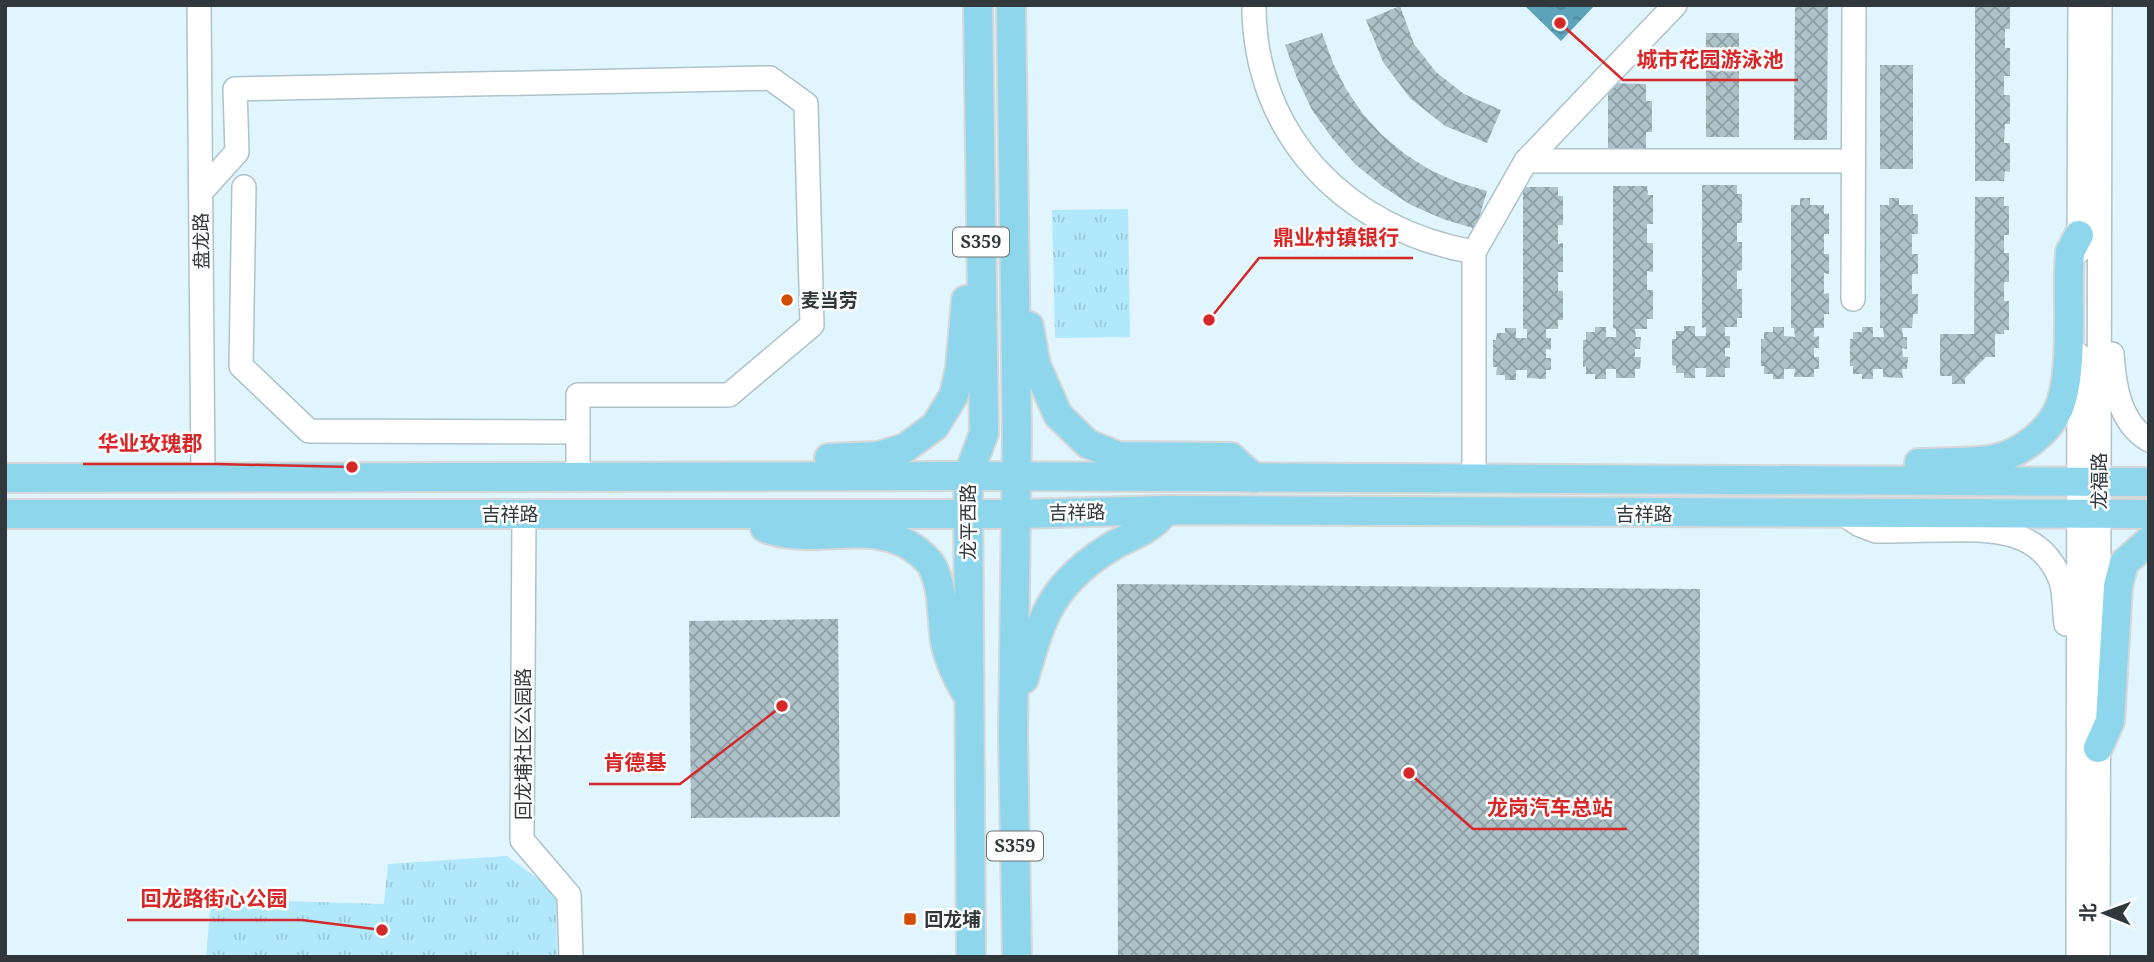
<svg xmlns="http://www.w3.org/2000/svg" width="2154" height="962" viewBox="0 0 2154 962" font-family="'Noto Serif','Noto Sans SC',serif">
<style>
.park{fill:url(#park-tufts)}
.water{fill:url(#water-ripples)}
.building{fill:url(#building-cross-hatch)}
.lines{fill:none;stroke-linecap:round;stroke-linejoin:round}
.minor-casing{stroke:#aec2c9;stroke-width:26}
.major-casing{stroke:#d6d7d8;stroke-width:32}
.minor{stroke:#fff;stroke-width:23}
.major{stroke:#8ed6ec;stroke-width:28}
.poi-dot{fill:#d24e00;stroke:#fefefe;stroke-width:2.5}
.labels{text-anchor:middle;stroke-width:5;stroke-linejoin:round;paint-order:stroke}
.shield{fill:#fefefe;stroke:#6e7376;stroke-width:2}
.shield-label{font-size:18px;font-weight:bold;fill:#30383b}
.street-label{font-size:19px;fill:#30383b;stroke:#fefefe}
.poi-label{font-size:19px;font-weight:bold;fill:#30383b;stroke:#fefefe;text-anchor:start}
.leader{fill:none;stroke:#d62828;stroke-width:2.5}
.callout-dot{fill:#d62828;stroke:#fefefe;stroke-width:2.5}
.callout-label{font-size:21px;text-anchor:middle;font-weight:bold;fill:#d62828;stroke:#fefefe;stroke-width:5;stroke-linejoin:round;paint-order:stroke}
</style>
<defs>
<pattern id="park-tufts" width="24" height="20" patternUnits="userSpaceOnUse" patternTransform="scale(1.75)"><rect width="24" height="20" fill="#b1e8fc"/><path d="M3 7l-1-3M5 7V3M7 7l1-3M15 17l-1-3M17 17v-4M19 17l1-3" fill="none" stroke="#99c8d9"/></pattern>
<pattern id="water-ripples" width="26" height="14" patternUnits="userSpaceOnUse" patternTransform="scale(1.75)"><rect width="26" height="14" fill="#5ca2b9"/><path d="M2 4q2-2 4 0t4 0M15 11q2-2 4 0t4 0" fill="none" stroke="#4c8598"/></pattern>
<pattern id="building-cross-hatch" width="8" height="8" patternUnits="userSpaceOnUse" patternTransform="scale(1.75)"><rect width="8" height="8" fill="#adc1c9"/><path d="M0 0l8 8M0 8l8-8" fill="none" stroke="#8d9ea4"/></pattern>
</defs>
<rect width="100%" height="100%" fill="#e0f5fd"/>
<g class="park">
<path d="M1128,209L1130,337L1055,338L1052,210Z"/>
<path d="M507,856L556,892L557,957H206L211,899L384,904L388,864Z"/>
</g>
<path class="water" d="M1524,5H1595L1561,41Z"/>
<g class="building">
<path d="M1795,5H1828L1827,140H1794Z"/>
<path d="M1975,5H2010V29H2005V48H2010V76H2004V95H2010V124H2005L2004,143H2010V172L2005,171L2004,181H1975Z"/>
<path d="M1400,6L1414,44L1436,72L1464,94L1501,110L1487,143L1445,126L1410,98L1383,62L1366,20Z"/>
<path d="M1322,33L1333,63L1346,89L1363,114L1382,135L1405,154L1430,170L1457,182L1487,191L1476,229L1443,219L1411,205L1382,186L1355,164L1332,138L1312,110L1297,78L1285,45Z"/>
<rect x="1706" y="33" width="33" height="104"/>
<rect x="1880" y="65" width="33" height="104"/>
<path d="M1608,83L1646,84V101H1652V132H1646V149H1608Z"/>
<path d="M1702,185H1737V194H1742V223H1737V242H1742V270L1737,271V289H1742V318H1737V327H1725V336H1730V348H1725V356L1730,357V368H1725V377H1706V368H1695V378H1684V373H1676V366L1672,365V339H1676V331H1684V326H1695V336H1706V327L1702,328Z"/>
<path d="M1613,186H1647L1648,195H1653V224H1647V243H1653V272L1647,271V290H1653V319H1647V329H1635L1636,337H1641L1640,349H1635V357H1641L1640,369H1635V378H1616V369H1606V379H1595V374H1586V366L1583,367V340H1586V332H1595V327H1606V337H1616V329L1613,328Z"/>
<path d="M1523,187H1558V196H1563V225H1558V244L1563,243V272H1558V291H1563V320H1558V329H1546V338H1551V350L1546,349V358H1551V370H1546V379L1527,378V370H1516V380H1505V375H1496L1497,367H1493V340H1496L1497,333H1505V328H1516V338H1527V329H1523Z"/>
<path d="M1975,197H2004V206H2009V235H2004V253H2009V282H2004V301H2009V330H2004V334H1995V357H1986L1965,378V384H1952V376H1940V334H1974Z"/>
<path d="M1800,198H1810V205H1824V214L1829,213V234H1824V254H1829V274L1824,273V294L1829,293V314H1824V328H1814V337L1819,336V348H1814V357H1819V369H1814V377H1794L1795,369H1784V379H1773V374H1764V366H1761V339H1764V332H1773V327H1784V336L1795,337L1794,328H1791V205H1800Z"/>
<path d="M1889,198H1899V205H1913V214H1918V234H1912V254H1918V274H1912V294H1918V314H1913L1912,328H1902L1903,337H1907V349L1902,348L1903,357H1908L1907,369H1902L1903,378L1883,377V369H1873V379H1862V374H1853V366H1850V339H1853V332H1862V327H1873V337H1884L1883,328H1880V205H1889Z"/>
<path d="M1117,584L1700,589L1699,957H1118Z"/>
<path d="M838,619L840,817L691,818L689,621Z"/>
</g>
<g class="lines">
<defs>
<g id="minor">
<path d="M199,5L203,477"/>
<path d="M1254,5C1254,137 1348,230 1474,252V479"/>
<path d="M1526,161H1853"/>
<path d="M244,187L241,366L309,431L578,432"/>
<path d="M201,192L237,152L235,89L770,78L806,104L812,325L729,395H578V476"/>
<path d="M2079,251L2080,5"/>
<path d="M1474,252L1526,161L1675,5"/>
<path d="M1853,299L1854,5"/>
<path d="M2112,354C2114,384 2119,423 2149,440"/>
<path d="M524,514L522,840L569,895L571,957"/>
<path d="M1843,514L1860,525L1876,531C1900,531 1923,530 1947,530C1993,529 2042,529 2061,581C2065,593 2064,611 2066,624"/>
<path d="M2078,957L2079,355"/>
<path d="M2098,957L2100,5"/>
</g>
<g id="major">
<path d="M1011,5L1017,433L1013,735L1017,957"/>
<path d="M1029,326L1036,365L1058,415L1088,444L1118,456L1231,457L1254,478"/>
<path d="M829,458L878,456L905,448L935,426L954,395L960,368L966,300"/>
<path d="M1919,463C1943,462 1970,463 1994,459C2020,454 2049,432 2059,408C2073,374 2068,307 2069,269L2070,252L2079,235"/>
<path d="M5,478L968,476L2149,482"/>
<path d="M5,514H1017L1167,510L2149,514"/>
<path d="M765,528C815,548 879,514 922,555C925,558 930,562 932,566C944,590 941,615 945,641C948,659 956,675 965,691"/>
<path d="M1024,679C1042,614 1053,582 1114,545C1124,539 1137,535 1147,528C1155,523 1161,516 1167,510"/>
<path d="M2098,748L2110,721L2118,586L2124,563L2149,541"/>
<path d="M971,957L968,476L984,433L978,5"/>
</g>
</defs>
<use href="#minor" class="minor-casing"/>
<use href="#major" class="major-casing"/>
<use href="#minor" class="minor"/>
<use href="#major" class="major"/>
</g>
<g class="poi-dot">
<circle cx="787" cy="300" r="7"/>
<rect x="903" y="912" width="14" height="14" rx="3.5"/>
</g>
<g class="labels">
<g class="shield">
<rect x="953" y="227.5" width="56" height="29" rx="5"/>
<rect x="987" y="831.5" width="56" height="29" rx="5"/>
</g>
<g class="shield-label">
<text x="981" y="248">S359</text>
<text x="1015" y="852">S359</text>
</g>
<g class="street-label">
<text transform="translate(201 241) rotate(-91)" y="7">盘龙路</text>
<text transform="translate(2099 481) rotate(-90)" y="7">龙福路</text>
<text transform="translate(1077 512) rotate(-1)" y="7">吉祥路</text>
<text x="510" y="521">吉祥路</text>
<text x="1644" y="521">吉祥路</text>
<text transform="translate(968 522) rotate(-90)" y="7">龙平西路</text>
<text transform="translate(523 744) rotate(-90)" y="7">回龙埔社区公园路</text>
</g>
<g class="poi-label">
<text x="801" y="307">麦当劳</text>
<text x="924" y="926">回龙埔</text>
</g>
</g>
<path class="leader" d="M1560 23L1623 80H1798M1209 320L1259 258H1413M352 467L216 464H83M782 706L680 784H589M1409 773L1473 829H1627M382 930L302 920H127"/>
<g class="callout-dot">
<circle cx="1560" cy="23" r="7"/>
<circle cx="1209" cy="320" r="7"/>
<circle cx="352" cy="467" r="7"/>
<circle cx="782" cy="706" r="7"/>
<circle cx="1409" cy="773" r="7"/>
<circle cx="382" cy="930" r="7"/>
</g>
<g class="callout-label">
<text x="1710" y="67">城市花园游泳池</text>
<text x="1336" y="245">鼎业村镇银行</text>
<text x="150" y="451">华业玫瑰郡</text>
<text x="635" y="770">肯德基</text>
<text x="1550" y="815">龙岗汽车总站</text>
<text x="214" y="906">回龙路街心公园</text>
</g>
<rect width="2154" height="962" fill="none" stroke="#30383b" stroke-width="14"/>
<g transform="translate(2105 913) rotate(271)" stroke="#fefefe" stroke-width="5" paint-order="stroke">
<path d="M0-5L12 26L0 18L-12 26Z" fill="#30383b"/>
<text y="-10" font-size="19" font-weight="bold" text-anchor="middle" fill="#30383b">北</text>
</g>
</svg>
